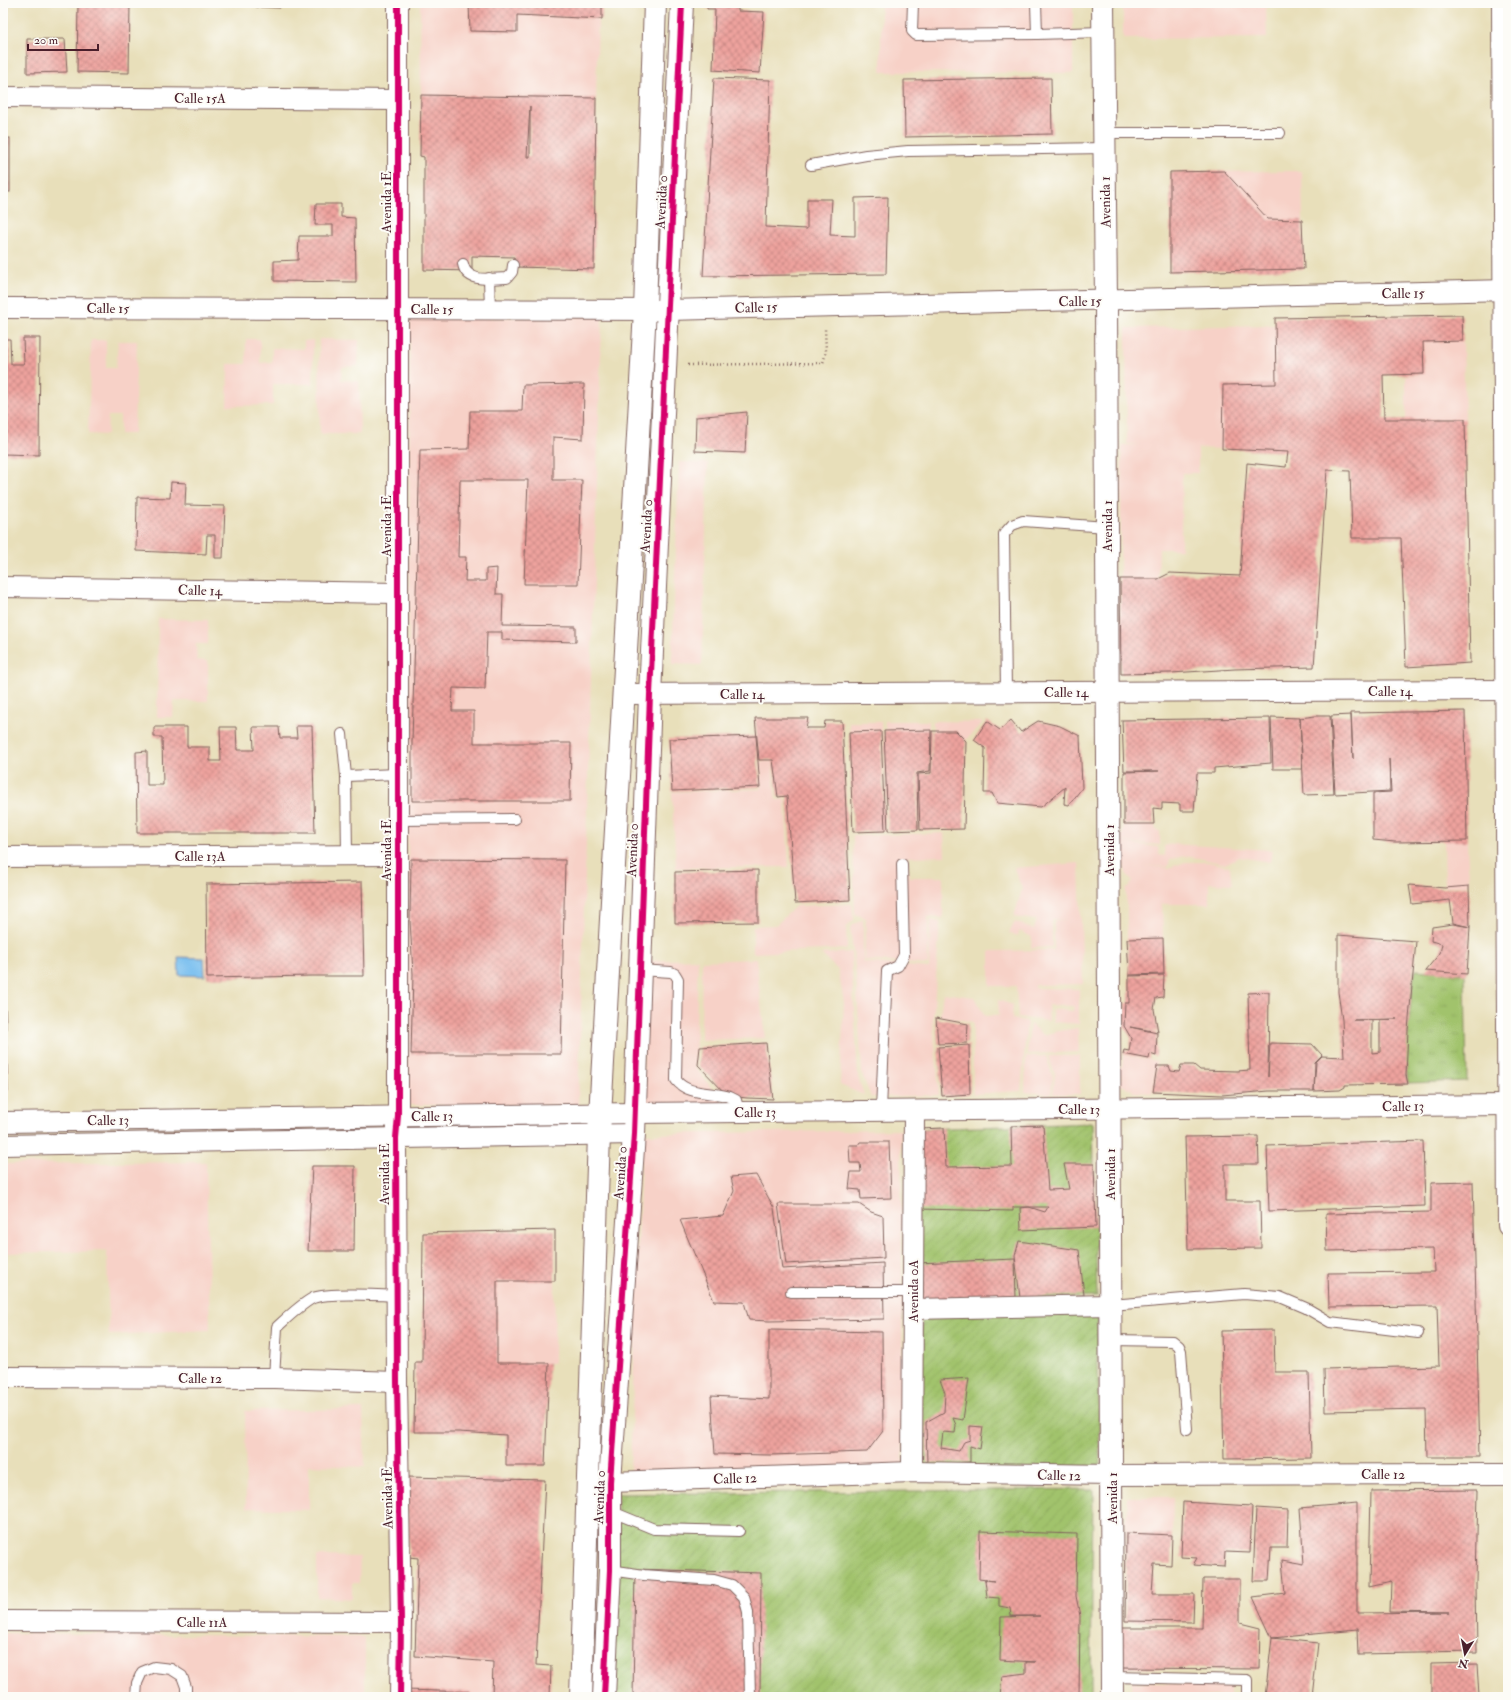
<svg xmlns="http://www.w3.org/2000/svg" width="1511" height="1700" viewBox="0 0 1511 1700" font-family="'IM FELL Double Pica',serif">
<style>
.built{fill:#f7d1c7}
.grass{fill:url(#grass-tufts);stroke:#76714c}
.garden{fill:url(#garden-furrows);stroke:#76714c}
.water{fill:#77beef;stroke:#606e8d}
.building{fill:url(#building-cross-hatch);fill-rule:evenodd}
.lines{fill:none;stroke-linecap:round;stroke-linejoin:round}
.lane-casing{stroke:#81625d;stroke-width:12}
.street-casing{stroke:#81625d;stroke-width:22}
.secondary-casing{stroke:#81625d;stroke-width:24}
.path{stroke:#81625d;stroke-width:2.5;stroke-dasharray:1 3;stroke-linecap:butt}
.lane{stroke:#fff;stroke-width:10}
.street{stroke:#fff;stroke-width:20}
.secondary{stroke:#fff;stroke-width:22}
.cycleway-casing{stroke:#fdfcf7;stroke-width:8}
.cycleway{stroke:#d6006c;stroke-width:6}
.labels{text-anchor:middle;stroke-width:4;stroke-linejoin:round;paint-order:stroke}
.street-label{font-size:14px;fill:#4a1f2b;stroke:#fdfcf7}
</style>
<defs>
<pattern id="grass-tufts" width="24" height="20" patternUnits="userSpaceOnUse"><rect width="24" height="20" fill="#a1c36c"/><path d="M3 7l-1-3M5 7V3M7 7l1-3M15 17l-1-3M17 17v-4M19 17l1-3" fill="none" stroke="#8ca75e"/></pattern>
<pattern id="garden-furrows" width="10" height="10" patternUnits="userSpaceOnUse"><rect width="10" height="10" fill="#a1c36c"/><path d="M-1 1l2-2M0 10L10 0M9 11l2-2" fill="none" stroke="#8ca75e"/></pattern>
<pattern id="building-cross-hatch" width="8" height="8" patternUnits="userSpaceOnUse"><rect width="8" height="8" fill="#eea39e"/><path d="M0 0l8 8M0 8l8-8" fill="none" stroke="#c38481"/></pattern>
</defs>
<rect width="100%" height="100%" fill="#fdfcf7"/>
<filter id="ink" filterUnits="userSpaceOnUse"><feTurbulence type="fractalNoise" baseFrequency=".025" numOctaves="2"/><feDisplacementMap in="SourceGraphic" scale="8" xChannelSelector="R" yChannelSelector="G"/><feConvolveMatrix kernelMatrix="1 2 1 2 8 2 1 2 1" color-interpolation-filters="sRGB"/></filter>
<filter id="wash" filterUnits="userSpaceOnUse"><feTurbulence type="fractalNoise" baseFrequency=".012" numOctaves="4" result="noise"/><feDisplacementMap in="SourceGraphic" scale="16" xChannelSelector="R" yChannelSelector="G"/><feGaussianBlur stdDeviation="0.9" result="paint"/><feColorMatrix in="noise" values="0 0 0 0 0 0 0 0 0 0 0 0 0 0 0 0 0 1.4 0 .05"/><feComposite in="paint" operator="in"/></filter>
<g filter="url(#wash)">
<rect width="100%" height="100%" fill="#e8dfba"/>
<g class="built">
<path d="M420,3H469L470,31L516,32V15L598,19L596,98L421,95Z"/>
<path d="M881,3H1073V73L881,72Z"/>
<path d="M1123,3H1266L1267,38L1123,39Z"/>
<path d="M1302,171L1304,269L1170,272V172Z"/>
<path d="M602,316L578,1105H407L410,319Z"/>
<path d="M1275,325L1276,384L1224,385L1222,449L1198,448V473H1182L1181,549H1159L1158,579H1120L1122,445H1141L1127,444L1126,328Z"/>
<path d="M246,339H260V363L272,362V348L304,349V341L313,340V384H273V405L227,406L228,364H246Z"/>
<path d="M319,339L359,340L358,366L342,367L341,380L359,381L360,434H320Z"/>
<path d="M91,340H106V368H116L118,341H137L134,434H120V416H108L107,435L88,434Z"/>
<path d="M1463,341L1465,419L1406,420V375L1424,374L1423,342Z"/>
<path d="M679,462L708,463L702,665L672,664Z"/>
<path d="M158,619L208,620V644H196L197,660L208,661V701H174L173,717H157Z"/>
<path d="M885,721H929L928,770L887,774Z"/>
<path d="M933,721L983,722L964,742L933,770Z"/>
<path d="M849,722H881L882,775L851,776Z"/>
<path d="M760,761H772L776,800L785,799L789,867L676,868L672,792L761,789Z"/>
<path d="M1124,825H1155L1156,830L1160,831V845L1121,842Z"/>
<path d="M944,833L945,856L907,857L909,877H943V918L928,917V965L864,960L866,918L855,914L853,836Z"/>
<path d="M1467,840L1469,885L1445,887L1444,841Z"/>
<path d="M1121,842L1158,847L1159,855L1165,856L1164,846L1172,844L1272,850L1270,862L1239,857L1225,864L1198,858L1183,856L1170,860L1168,867L1143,865L1169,868L1185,862H1209L1230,867L1232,884L1209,883V904H1162L1163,938L1127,939V905H1135H1126V888L1129,887L1132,881L1126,873L1121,856Z"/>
<path d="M1079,863L1083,984L1035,985L1034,988L1079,989V1024L1053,1022L1052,1009L1073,1011L1074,1006L1048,1005L1049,1021L1018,1017L1016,986H990V951L1054,950V920H1068L1052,919V947L1031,948L1032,937L1020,931L1017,936L1009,933L1015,922L1034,929L1037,920L1014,917L1022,889L1014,868Z"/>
<path d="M852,904L854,920L846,927L847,949L753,953V926L776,925L796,906Z"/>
<path d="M863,919V962L929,968L930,920L940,922L933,1020L939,1095L871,1097L862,1074L856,975L850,927Z"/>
<path d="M851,952L858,1077L864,1095L840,1085L844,1002L838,970L821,954Z"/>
<path d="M698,959L695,1067L731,1112H643L644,961Z"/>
<path d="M756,959L765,1038L701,1040L702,961Z"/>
<path d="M943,993L974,997L985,1016L999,1015L998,1000L1013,1005L1012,1019L1027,1021L1021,1091L973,1094V1022L940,1016Z"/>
<path d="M1030,1024L1045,1036L1058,1031L1078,1028L1079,1052L1027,1054Z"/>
<path d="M1124,1055L1157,1061L1152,1093L1133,1092L1132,1089L1120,1085L1121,1076L1118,1071V1067L1123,1066Z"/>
<path d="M1026,1056H1046L1053,1077L1051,1094L1025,1092Z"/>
<path d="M1048,1056H1080V1094H1053L1055,1074Z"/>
<path d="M901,1130L903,1475L630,1473L642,1134Z"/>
<path d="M206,1162L210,1330L109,1335L107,1251L3,1253V1164Z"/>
<path d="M497,1281H555L554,1363H497Z"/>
<path d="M363,1409L365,1467L309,1465V1510L246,1508L245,1411Z"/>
<path d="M1127,1497H1173L1172,1535L1126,1533Z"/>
<path d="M317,1556L360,1557L359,1583H352V1599L317,1597Z"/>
<path d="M3,1633L365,1637V1697H3Z"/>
<path d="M407,1656L493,1662L492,1697H406Z"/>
<path d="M1132,1682L1230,1686V1697H1132Z"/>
</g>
<path class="grass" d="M1416,970L1465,974L1467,1081L1408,1083C1403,1052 1411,1007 1414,975Z"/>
<g class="garden">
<path d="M1093,1123L1097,1297L916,1302L919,1129Z"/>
<path d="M1097,1311L1100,1472L921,1473L922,1314Z"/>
<path d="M1093,1489L1091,1697H612L618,1494Z"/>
</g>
<path class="water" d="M178,957L204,958L205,976L179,975Z"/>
<g id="blocks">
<g class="building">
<path d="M78,3H130L129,73L77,72Z"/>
<path d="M256,3H280V8L256,7Z"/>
<path d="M469,3H602V19L517,15V32L470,31Z"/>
<path d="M707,3H738V11L764,12L760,73L713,70L715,9H707Z"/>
<path d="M27,39H65L67,72L27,73Z"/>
<path d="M714,78L770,80L766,227L807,229V199H832L830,235L855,236V198L888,197L886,274L703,276Z"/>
<path d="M1051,78L1052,134L905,137L904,80Z"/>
<path d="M421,95L596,98L594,269L515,267L514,257L472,256V271L424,270V157L420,156ZM530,106V157H527Z"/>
<rect x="3" y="138" width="7" height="54"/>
<path d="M1224,171L1268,219L1302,220L1304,269L1170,272V172Z"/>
<path d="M316,204H341V217L355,218L356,282L274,281V261L298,260L299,236H333V225H315Z"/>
<path d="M1462,315L1463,341L1423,342L1424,374L1383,375L1384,419H1465L1470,663L1406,667L1401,538H1352L1350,471L1327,470L1314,667L1235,669L1171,673L1121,674L1120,579H1158L1170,573L1240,576L1247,463L1286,467L1288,452L1222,449L1223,385L1276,384L1275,318Z"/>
<path d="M23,338H40L39,455L3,454V339H10L11,364H24Z"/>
<path d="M584,384L583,439L553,437V480H582L578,584H524L528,480H460L458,557H466L465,581H486V569L497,568L496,594H503L502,626L576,627V642L502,640V632H487L485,689L453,688L452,711H474V743H571L570,801H412V742L420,450L469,449L470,411H522L523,385Z"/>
<path d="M747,412L745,453L695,451L696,417Z"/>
<path d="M171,482L186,483L185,505L225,506L223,558H215V535H207L206,554L136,551L137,497L170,498Z"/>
<path d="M1465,711L1467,841L1395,842L1373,840V793L1391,792L1389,759L1390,791L1335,794L1331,716L1351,715L1353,759L1351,713Z"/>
<path d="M1315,716H1330L1334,794L1304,795L1300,718Z"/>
<path d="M1271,717L1300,718L1302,769H1273Z"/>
<path d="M755,718H808L806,728H824L825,721H842L850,900L795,903L787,796L778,797L773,760H759Z"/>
<path d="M1270,718L1271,763L1214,768V773H1197L1194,811H1180V804L1162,803V809L1153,808L1154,824H1124V772L1159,771H1124L1122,720Z"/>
<path d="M1011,720L1021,732L1038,721L1060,726L1080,736L1082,788L1069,805L1064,804L1065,787L1041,807L997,803L992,793H984L985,748L974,740L987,721L1000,730Z"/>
<path d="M296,726H312L315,833H137L136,752L147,751V785H163L162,737H154V727H187V747H210V761H221L220,727H236L237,750H254L253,727H279L280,738H297Z"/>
<path d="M931,730L930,771L917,773L918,830L888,831L884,731Z"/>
<path d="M881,731L885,831L853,832L849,732Z"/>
<path d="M932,731H956L966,741L964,829L920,830L918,774L931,773Z"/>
<path d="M756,736L760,787L672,791L669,739Z"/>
<path d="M411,859L565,860L561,1054H411L413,974L410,920Z"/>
<path d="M758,870V922L675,923V872Z"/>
<path d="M362,882L364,976H311L207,978L206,884Z"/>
<path d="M1409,885L1445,888L1469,886L1470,927L1453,923L1450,900L1412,904Z"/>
<path d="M1453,924L1470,927L1467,974L1425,971L1440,953L1442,944L1431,941L1432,927Z"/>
<path d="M1338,935L1416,941L1408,1030L1406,1075L1408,1084L1345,1085V1087L1340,1090L1314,1091L1316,1062L1322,1056L1344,1057L1342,1020L1338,992ZM1397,1019L1380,1020V1052L1372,1053V1020H1353Z"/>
<path d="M1163,938L1164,974L1129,975L1127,939Z"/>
<path d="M1164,975L1163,997L1156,998L1154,1009L1158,1032L1130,1027L1157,1033L1156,1056L1150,1054L1149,1059L1123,1054L1124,1050L1129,1051L1131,1038L1124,1026L1125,1003H1129V976Z"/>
<path d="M1269,992L1268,1077L1270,1043L1312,1044L1322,1055L1315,1062L1314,1091H1269L1222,1095L1153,1092L1157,1066H1169L1171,1071L1179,1072L1181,1065H1194L1200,1070L1237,1071L1250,1070L1248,993Z"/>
<path d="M3,995H5L8,1092H3Z"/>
<path d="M936,1018L968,1024L967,1043L938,1044Z"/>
<path d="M766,1043L773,1099L747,1098L728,1096L698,1065L700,1047Z"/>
<path d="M969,1045L970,1094L942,1096L938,1047Z"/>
<path d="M1043,1125L1048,1190L1069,1189L1064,1164H1094L1096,1227L1021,1230L1020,1208L1029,1207L1045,1212L1048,1207H1013V1211L917,1209L919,1129L944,1128L946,1167L1012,1166L1011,1126Z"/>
<path d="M1258,1136L1259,1164H1225V1201H1260L1261,1248L1188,1249L1185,1137Z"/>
<path d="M1423,1141L1425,1206L1269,1211L1267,1146Z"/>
<path d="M860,1142H889L891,1198L861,1199L860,1190L849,1189L851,1172H861L860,1163H850L849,1145H858Z"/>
<path d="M312,1166H355L354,1251H308Z"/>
<path d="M756,1175L774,1208L782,1269L883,1263L884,1319L769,1321L749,1320L744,1302L714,1301L680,1220L723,1216L734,1191L731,1177Z"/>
<path d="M1473,1182L1480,1457H1427L1426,1409L1325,1411L1324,1369L1439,1366L1437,1306L1329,1307L1328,1273L1434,1272L1433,1249L1327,1251L1326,1214L1431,1212V1183Z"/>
<path d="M778,1204H859L871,1212L883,1216L884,1258L786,1264Z"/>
<path d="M555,1230V1281H497V1363H549L545,1466H506V1435L459,1432H414L415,1362H422L423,1233Z"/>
<path d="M1019,1241L1079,1250L1084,1295L1020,1298L1015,1256Z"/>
<path d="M1015,1259L1016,1299L916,1302V1263Z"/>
<path d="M769,1330L882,1332L883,1431L867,1452L770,1455L715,1454L711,1396L769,1399Z"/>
<path d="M1274,1330L1275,1372H1309L1311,1458L1224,1459L1221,1331Z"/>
<path d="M969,1378L963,1420L953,1418L956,1425L955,1433L943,1432L941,1448L959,1451L964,1442L970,1440V1426L983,1427L980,1449L970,1446V1462L927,1464L926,1422L944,1412L945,1393L940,1380Z"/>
<path d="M406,1477L545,1480L536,1665L551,1666L550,1697H492L493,1662L415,1656L418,1558L409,1557Z"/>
<path d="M1478,1490L1476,1583L1477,1652L1358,1654L1357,1630L1272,1638L1318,1643L1312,1697H1265L1272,1638L1253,1597L1285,1593L1282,1560L1304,1564L1300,1508L1357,1503V1613L1450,1612L1390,1611L1391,1582L1369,1587L1371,1491Z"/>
<path d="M1183,1502L1252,1506L1250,1553L1225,1552L1224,1567L1193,1565L1197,1558L1181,1557Z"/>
<path d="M1256,1508L1288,1510L1287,1548H1271L1269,1581H1253Z"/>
<path d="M980,1531L1077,1534L1076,1596L1080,1616L1079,1697H1000L1002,1676L1026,1673V1662H1036L1000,1660L1001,1617L1040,1616H1011L1010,1608L999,1606V1598L987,1597L985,1580L994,1581L979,1579Z"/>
<path d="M1126,1533L1172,1535L1171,1565L1154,1564L1152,1594H1194L1193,1622L1125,1621Z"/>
<path d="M635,1569L761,1573L760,1697H633Z"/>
<path d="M1203,1579H1240V1623L1260,1628L1259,1669L1121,1668V1628H1202Z"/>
<path d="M1477,1663L1479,1697H1430V1664Z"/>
<path d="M406,1690L471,1692V1697H406Z"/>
</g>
</g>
</g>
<g filter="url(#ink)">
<use href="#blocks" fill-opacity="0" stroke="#81625d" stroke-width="1"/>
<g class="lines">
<defs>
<g id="lane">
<path d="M913,3L912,31L916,35L1037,34"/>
<path d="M1036,3L1037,34L1103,32"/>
<path d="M1104,133H1280"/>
<path d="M811,165L866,155L908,151L1105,148"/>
<path d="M463,264C467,284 491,278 507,278L512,272L513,265"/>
<path d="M489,278L490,309"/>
<path d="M1006,692L1004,534L1012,525L1023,521L1107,527"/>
<path d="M342,734L346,776L347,855"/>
<path d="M346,776L398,774"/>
<path d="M398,820L515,819"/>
<path d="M640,970L671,972L675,974L678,979L676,1080C688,1096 712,1091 730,1097L736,1100L739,1112"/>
<path d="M881,1110L887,971L898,966L904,955L902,864"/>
<path d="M791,1292H913"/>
<path d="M1111,1305L1244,1294L1280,1297L1306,1308L1330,1322L1418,1333"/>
<path d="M1111,1340L1173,1341L1179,1346L1181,1351L1187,1429"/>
<path d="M274,1378L277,1327C288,1317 300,1305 313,1298C328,1292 379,1295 397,1296"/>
<path d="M610,1511L654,1529L739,1531"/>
<path d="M610,1570L644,1575L714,1580L732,1585L744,1597L748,1612L750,1697"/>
<path d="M1112,1677L1247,1680V1697"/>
<path d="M136,1697L137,1683L142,1672L154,1667L171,1669L182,1676L186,1687V1697"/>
</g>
<g id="street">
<path d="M398,3V1116L396,1138L397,1382L401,1622L400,1697"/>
<path d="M1502,3L1508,1226"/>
<path d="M3,97L398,100"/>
<path d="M3,308L668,310L1508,290"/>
<path d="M3,587L398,593"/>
<path d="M624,694L1508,690"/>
<path d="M3,857L398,855"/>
<path d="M3,1122L635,1113L1508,1105"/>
<path d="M3,1145L634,1134"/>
<path d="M913,1309L1111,1305"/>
<path d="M3,1377L274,1378L397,1382"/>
<path d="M912,1472L914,1111"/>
<path d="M610,1482L912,1472L1112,1475L1508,1474"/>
<path d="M3,1621L401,1622"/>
</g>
<g id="secondary">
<path d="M1103,3L1106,301L1112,1697"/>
<path d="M581,1697L599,1134L645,310L655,3"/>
<path d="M604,1697L610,1570V1482L634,1134L650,695L682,3"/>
</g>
</defs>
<use href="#lane" class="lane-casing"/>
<use href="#street" class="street-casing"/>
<use href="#secondary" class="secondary-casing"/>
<path class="path" d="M688,365L823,363L826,352L825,328"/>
<use href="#lane" class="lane"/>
<use href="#street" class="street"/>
<use href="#secondary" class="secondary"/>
<defs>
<g id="cycleway">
<path d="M398,3V1116L396,1138L397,1382L401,1622L400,1697"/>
<path d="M604,1697L610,1570V1482L634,1134L650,695L682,3"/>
</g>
</defs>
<use href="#cycleway" class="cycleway-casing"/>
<use href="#cycleway" class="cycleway"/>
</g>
</g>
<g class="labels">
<g class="street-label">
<text x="200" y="103">Calle 15A</text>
<text transform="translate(386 202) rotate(-90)" y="5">Avenida 1E</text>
<text transform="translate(661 202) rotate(-87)" y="5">Avenida 0</text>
<text transform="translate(1105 202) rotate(-91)" y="5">Avenida 1</text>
<text transform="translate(1403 293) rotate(-1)" y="5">Calle 15</text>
<text transform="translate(1080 301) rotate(-1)" y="5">Calle 15</text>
<text transform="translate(756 307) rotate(-2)" y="5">Calle 15</text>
<text x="108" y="313">Calle 15</text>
<text x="432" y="314">Calle 15</text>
<text transform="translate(386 526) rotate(-90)" y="5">Avenida 1E</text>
<text transform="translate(646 526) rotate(-87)" y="5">Avenida 0</text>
<text transform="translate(1107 526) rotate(-90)" y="5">Avenida 1</text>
<text transform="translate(200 590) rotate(1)" y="5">Calle 14</text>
<text x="1390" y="696">Calle 14</text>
<text x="1066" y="697">Calle 14</text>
<text x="742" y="699">Calle 14</text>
<text transform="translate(386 850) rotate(-90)" y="5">Avenida 1E</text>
<text transform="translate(632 850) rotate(-88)" y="5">Avenida 0</text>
<text transform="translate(1109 850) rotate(-90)" y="5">Avenida 1</text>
<text x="200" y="861">Calle 13A</text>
<text transform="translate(1403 1106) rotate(-1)" y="5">Calle 13</text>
<text x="1079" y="1114">Calle 13</text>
<text transform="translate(755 1112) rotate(-1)" y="5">Calle 13</text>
<text transform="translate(432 1116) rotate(-1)" y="5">Calle 13</text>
<text transform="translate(108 1120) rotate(-1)" y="5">Calle 13</text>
<text transform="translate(620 1173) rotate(-86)" y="5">Avenida 0</text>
<text transform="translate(384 1174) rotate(-90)" y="5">Avenida 1E</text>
<text transform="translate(1110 1174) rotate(-90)" y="5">Avenida 1</text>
<text transform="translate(913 1291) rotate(-90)" y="5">Avenida 0A</text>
<text x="200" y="1383">Calle 12</text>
<text x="1383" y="1479">Calle 12</text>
<text transform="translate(1059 1475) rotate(1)" y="5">Calle 12</text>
<text transform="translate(735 1478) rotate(-2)" y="5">Calle 12</text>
<text transform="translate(599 1497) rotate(-88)" y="5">Avenida 0</text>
<text transform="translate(387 1498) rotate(-91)" y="5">Avenida 1E</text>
<text transform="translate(1112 1498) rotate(-90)" y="5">Avenida 1</text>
<text x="202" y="1627">Calle 11A</text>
</g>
</g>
<rect width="1511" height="1700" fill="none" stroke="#fdfcf7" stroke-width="16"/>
<g transform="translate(1465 1654) rotate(190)" stroke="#fdfcf7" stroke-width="3" paint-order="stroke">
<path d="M0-3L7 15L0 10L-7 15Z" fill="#4a1f2b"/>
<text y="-6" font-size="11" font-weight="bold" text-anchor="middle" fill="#4a1f2b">N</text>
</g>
<path d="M28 44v6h70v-6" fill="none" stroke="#4a1f2b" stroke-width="2"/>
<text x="34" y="44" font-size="12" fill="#4a1f2b" stroke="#fdfcf7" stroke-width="3" paint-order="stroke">20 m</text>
</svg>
